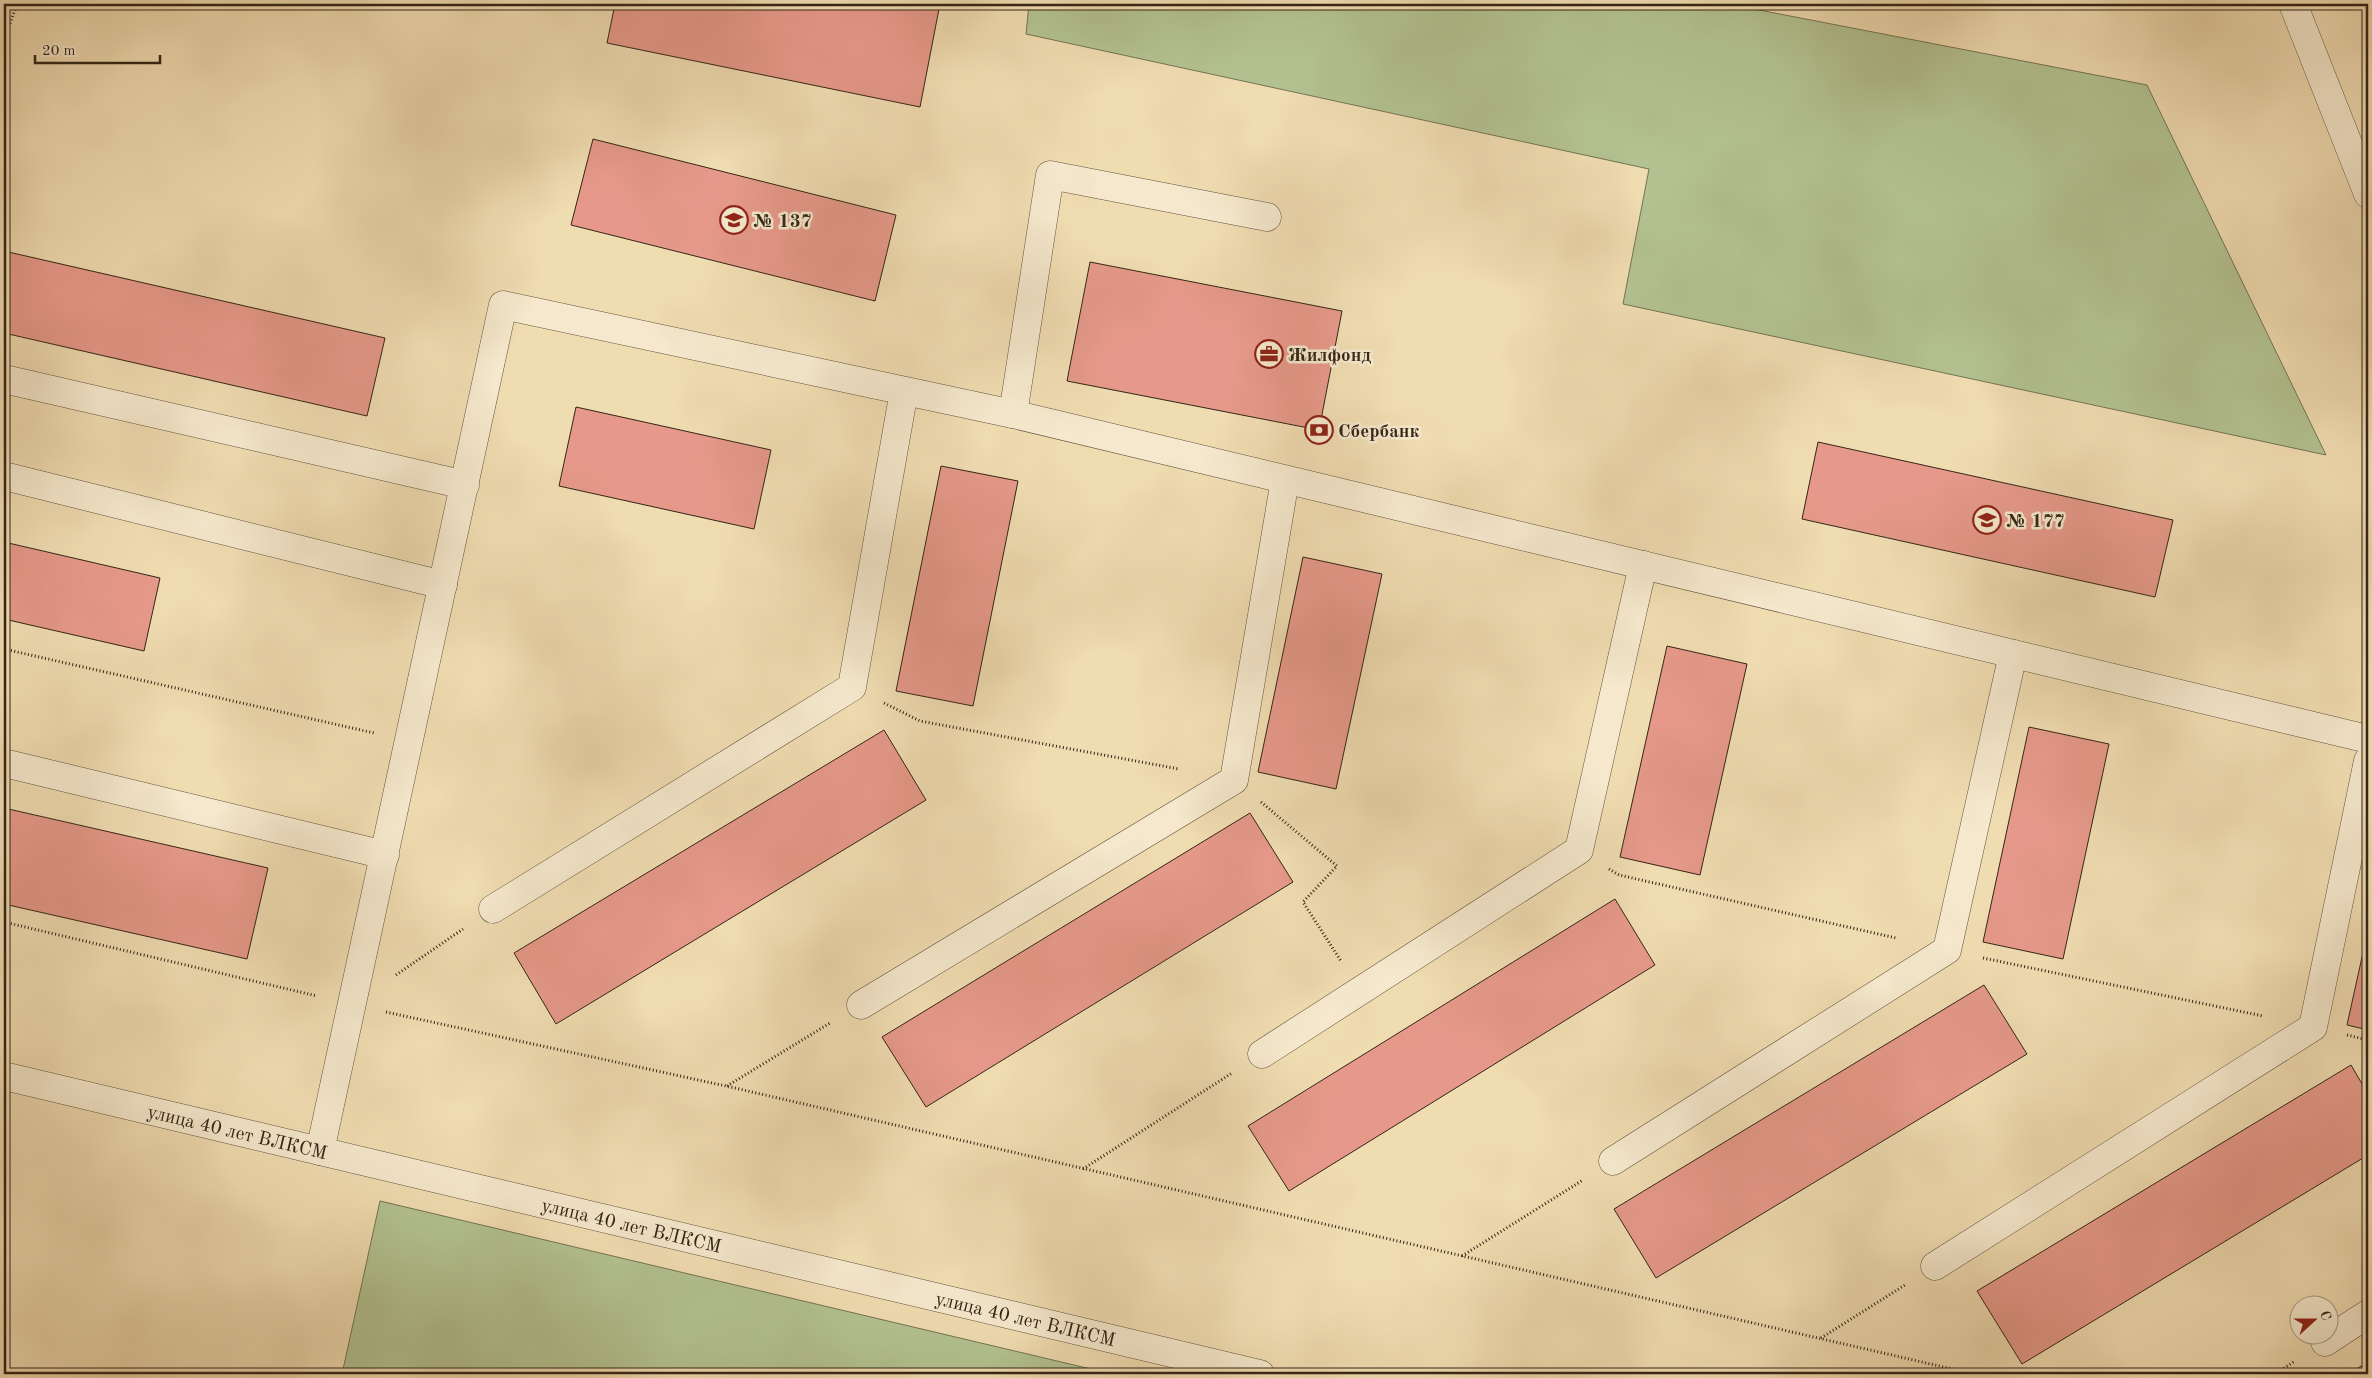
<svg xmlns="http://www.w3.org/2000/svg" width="2372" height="1378" viewBox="0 0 2372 1378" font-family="'Old Standard TT',serif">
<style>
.green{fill:#b3c291;stroke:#737454}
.building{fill:#e6998a;stroke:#332517}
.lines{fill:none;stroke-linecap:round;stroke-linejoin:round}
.minor-casing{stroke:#62533e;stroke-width:29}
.path{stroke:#332517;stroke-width:3;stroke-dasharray:1 2.5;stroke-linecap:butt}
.minor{stroke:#f5e8cc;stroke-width:28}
.labels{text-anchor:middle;stroke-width:5;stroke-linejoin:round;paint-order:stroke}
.poi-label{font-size:19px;font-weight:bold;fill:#332517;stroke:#f5e8cc;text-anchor:start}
.street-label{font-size:19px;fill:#332517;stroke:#f5e8cc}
</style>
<rect width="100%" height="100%" fill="#f0dcb1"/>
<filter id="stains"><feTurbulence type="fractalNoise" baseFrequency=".004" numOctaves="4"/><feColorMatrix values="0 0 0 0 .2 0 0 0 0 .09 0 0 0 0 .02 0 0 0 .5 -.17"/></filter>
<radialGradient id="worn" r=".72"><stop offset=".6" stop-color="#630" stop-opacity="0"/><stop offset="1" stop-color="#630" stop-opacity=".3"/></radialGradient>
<g class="green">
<path d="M1029,4H1728L2147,85L2326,455L1623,304L1649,169L1026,34Z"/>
<path d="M380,1201L1112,1374H342Z"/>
</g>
<g class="building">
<path d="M615,4H911L939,9L920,107L607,43Z"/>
<path d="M593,139L896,215L875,301L571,225Z"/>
<path d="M4,251L385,338L367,416L4,333Z"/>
<path d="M1090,262L1342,311L1319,430L1067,381Z"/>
<path d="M576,407L771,450L754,529L559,486Z"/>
<path d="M1818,442L2173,520L2155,597L1802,519Z"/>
<path d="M941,466L1018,481L973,706L896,691Z"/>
<path d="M4,542L160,578L144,651L4,619Z"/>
<path d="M1303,557L1382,574L1336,789L1258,772Z"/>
<path d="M1667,646L1747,664L1700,875L1620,857Z"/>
<path d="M2029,727L2109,744L2063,959L1983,942Z"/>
<path d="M884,730L926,800L556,1024L514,953Z"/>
<path d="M4,808L268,868L247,959L4,904Z"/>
<path d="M1250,813L1293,882L926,1107L882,1037Z"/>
<path d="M1615,899L1655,965L1289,1191L1248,1126Z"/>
<path d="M2368,930V1030L2347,1025Z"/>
<path d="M1984,985L2027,1054L1656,1278L1614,1209Z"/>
<path d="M2351,1065L2368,1094V1155L2022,1364L1977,1291Z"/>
<path d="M2368,1362V1374H2348Z"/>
</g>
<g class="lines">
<defs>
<g id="minor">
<path d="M2293,4L2368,194"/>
<path d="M4,379L465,485"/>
<path d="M1013,414L2368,739"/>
<path d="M4,476L443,585"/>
<path d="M4,763L385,855"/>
<path d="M493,909L852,687L904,391"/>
<path d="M861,1005L1234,780L1285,480"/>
<path d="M1262,1054L1579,850L1643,565"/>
<path id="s1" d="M4,1076L1260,1374"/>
<path d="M320,1151L503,305L1013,414L1050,175L1267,217"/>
<path d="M1613,1161L1947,950L2013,654"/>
<path d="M1935,1266L2313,1027L2368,761"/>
<path d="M2325,1342L2368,1314"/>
</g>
</defs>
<use href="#minor" class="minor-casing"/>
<g class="path">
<path d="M4,40L17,4"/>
<path d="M4,649L374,733"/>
<path d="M884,703L920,721L1179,769"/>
<path d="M1261,802L1337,866L1303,902L1341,961"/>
<path d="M1609,869L1619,875L1896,938"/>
<path d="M4,922L317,996"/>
<path d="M1983,958L2263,1016"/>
<path d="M396,975L463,929"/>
<path d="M386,1012L726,1086L1974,1374"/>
<path d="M2347,1035L2368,1040"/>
<path d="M727,1086L830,1023"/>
<path d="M1083,1169L1232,1073"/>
<path d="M1462,1256L1583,1180"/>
<path d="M1821,1338L1905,1285"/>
<path d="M2275,1374L2295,1361"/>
</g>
<use href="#minor" class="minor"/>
</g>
<defs>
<symbol id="school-ring" viewBox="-11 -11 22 22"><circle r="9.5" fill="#f5e8cc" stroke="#8f2418" stroke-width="1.5"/><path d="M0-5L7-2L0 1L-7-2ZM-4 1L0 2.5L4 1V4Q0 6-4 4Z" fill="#8f2418"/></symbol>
<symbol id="office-ring" viewBox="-11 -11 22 22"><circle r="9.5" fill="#f5e8cc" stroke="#8f2418" stroke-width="1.5"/><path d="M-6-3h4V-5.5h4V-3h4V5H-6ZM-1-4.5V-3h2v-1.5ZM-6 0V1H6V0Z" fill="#8f2418"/></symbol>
<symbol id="bank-ring" viewBox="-11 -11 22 22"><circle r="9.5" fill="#f5e8cc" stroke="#8f2418" stroke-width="1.5"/><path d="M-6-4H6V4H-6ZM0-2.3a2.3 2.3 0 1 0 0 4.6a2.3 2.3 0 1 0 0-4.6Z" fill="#8f2418"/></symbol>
</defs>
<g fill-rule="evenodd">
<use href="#school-ring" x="718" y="204" width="32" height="32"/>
<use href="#office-ring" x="1253" y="338" width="32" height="32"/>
<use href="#bank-ring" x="1303" y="414" width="32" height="32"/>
<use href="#school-ring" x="1971" y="504" width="32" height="32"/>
</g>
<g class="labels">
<g class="poi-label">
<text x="753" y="227">№ 137</text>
<text x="1288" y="361">Жилфонд</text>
<text x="1338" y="437">Сбербанк</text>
<text x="2006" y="527">№ 177</text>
</g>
<g class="street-label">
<text dy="7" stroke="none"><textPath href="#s1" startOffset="240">улица 40 лет ВЛКСМ</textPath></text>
<text dy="7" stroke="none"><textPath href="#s1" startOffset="645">улица 40 лет ВЛКСМ</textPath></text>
<text dy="7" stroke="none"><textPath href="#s1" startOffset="1050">улица 40 лет ВЛКСМ</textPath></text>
</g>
</g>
<rect width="2372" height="1378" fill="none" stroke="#f0dcb1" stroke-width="20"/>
<rect x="5" y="5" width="2362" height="1368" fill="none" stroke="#332517" stroke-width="2.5"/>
<rect x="10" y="10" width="2352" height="1358" fill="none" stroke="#332517"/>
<g transform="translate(2314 1320) rotate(69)"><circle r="24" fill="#f5e8cc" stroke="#a79a84"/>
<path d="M0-4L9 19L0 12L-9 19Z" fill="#8f2418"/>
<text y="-8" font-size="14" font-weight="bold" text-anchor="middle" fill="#332517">С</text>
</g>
<path d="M35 55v8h125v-8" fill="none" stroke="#332517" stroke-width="2.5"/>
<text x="42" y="55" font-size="15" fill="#332517" stroke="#f5e8cc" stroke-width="4" paint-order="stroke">20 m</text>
<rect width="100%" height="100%" filter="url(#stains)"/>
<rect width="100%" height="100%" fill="url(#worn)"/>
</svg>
